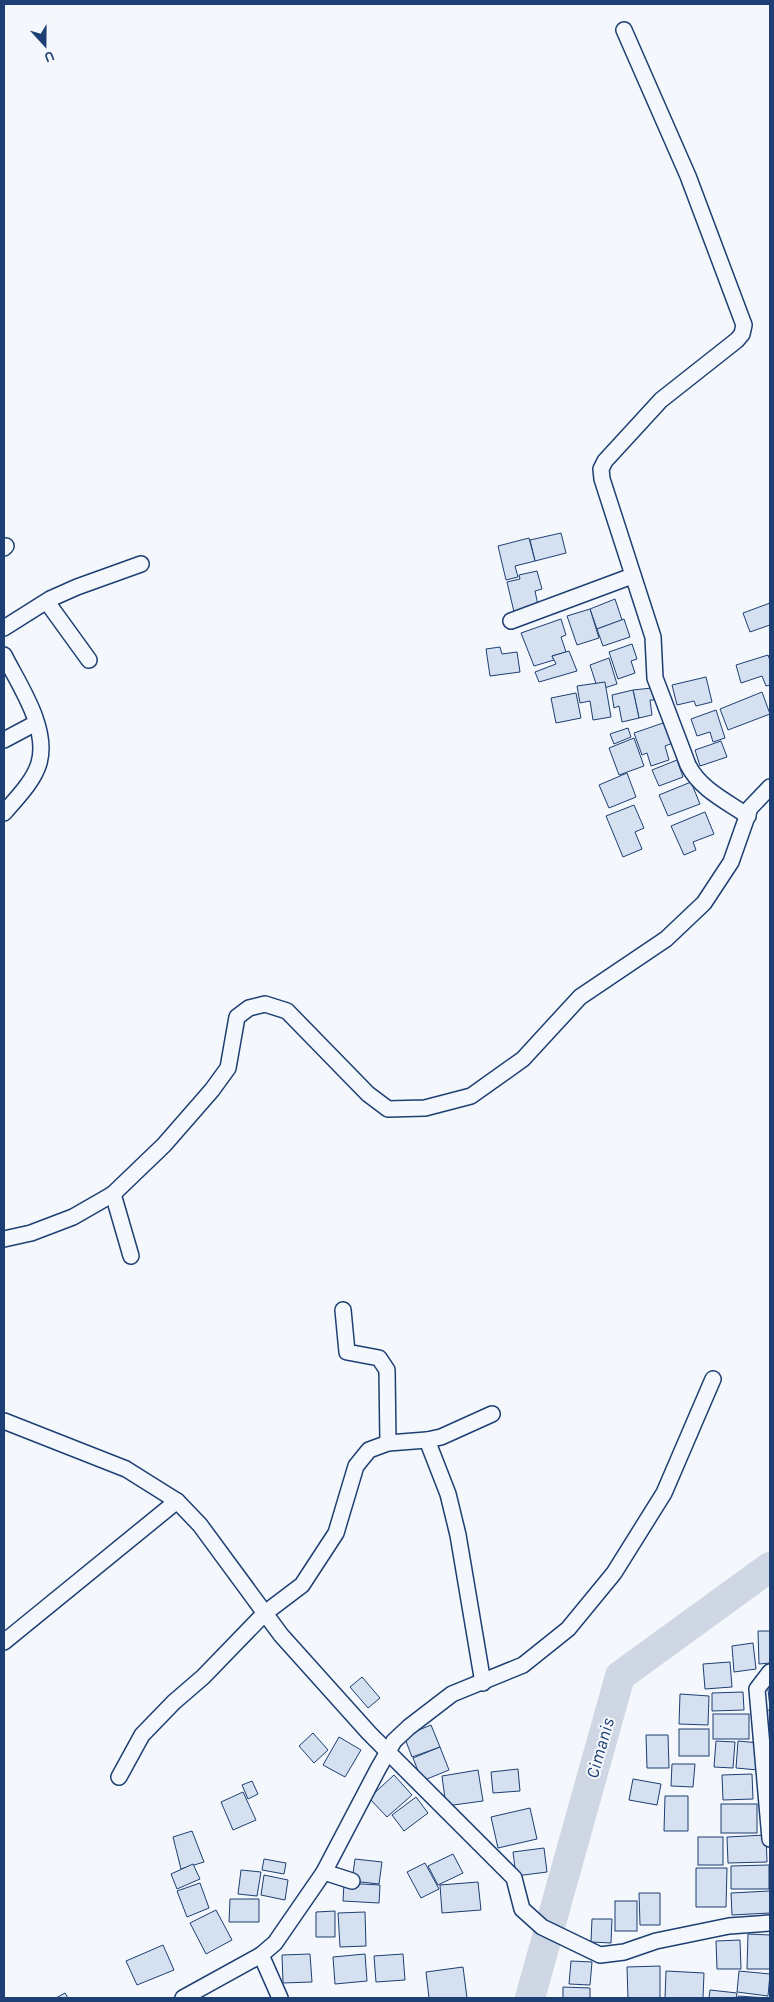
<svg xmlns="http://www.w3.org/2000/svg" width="774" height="2002" viewBox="0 0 774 2002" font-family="Karla,sans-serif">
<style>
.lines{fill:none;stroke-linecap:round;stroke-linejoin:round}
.river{stroke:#cfd7e4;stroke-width:30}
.building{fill:#d5e0f0;stroke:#1d3f73}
.minor-casing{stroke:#1d3f73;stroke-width:18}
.minor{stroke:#f4f7fb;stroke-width:15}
.labels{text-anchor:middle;stroke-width:4;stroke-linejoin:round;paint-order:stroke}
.water-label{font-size:18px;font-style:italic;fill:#1d3f73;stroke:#f4f7fb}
</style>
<rect width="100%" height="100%" fill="#f4f7fb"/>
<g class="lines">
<path class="river" d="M530,1998L620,1676L770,1567"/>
</g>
<g class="building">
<path d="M561,533L566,553L535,561L530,540Z"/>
<path d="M529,538L535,561L515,566L518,577L506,580L498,546Z"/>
<path d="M537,571L542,589L535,591L538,605L514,612L507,582L520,579L519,575Z"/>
<path d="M615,599L622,620L597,629L590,609Z"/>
<path d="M770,603V625L750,632L743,613Z"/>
<path d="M590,609L599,638L577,645L567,616Z"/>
<path d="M561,619L566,635L561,637L566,652L552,656L554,660L534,666L521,633Z"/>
<path d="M624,619L630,637L603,646L597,629Z"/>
<path d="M632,644L637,659L631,661L635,673L618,679L609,652Z"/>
<path d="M500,647L502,654L517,652L520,672L490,676L486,649Z"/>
<path d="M569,651L577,671L539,682L535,672L556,664L552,656Z"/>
<path d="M768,655L770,660V685L766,686L762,676L741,683L736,665Z"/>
<path d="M609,658L617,684L598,690L590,665Z"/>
<path d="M706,677L712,702L696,706L694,701L677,705L672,685Z"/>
<path d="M605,682L611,717L593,720L590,701L580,703L577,686Z"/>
<path d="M652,688L654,700H650L652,715L639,718L633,690Z"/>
<path d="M633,690L639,718L622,722L619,706L614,708L612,695Z"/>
<path d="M762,692L770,714L728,730L720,709Z"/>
<path d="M576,693L581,718L556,723L551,698Z"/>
<path d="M716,710L725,738L713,742L710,732L697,736L691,719Z"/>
<path d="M666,722L673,743L665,746L669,760L651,766L647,753L642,755L634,733Z"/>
<path d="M628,728L631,737L614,744L610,734Z"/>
<path d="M634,738L644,766L619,775L609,748Z"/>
<path d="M721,741L727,757L700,766L695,750Z"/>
<path d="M677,760L683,777L659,786L652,770Z"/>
<path d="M627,773L636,797L609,808L599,785Z"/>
<path d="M691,782L700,804L668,816L659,795Z"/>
<path d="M634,805L644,828L635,832L642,849L623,857L606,816Z"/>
<path d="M705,812L714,834L693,842L696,850L684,855L671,826Z"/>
<path d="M758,1631H770V1663L759,1664Z"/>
<path d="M753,1643L756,1669L734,1672L732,1646Z"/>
<path d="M730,1662L732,1687L705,1689L703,1664Z"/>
<path d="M362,1677L380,1698L368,1708L350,1687Z"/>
<path d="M767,1680H770V1708Z"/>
<path d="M743,1692L744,1710L712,1711V1693Z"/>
<path d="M680,1694L709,1696L708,1725L679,1724Z"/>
<path d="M770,1710V1739L765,1740L762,1711Z"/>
<rect x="713" y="1714" width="36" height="25"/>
<path d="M431,1725L440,1747L412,1757L404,1736Z"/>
<rect x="679" y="1729" width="30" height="27"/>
<path d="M313,1733L328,1750L314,1763L299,1746Z"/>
<path d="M646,1735H668L669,1768H647Z"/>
<path d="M339,1737L361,1750L345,1777L323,1765Z"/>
<path d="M716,1741L735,1742L733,1768L714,1767Z"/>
<path d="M738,1741L760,1743L758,1770L736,1768Z"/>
<path d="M440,1747L449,1770L422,1781L413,1758Z"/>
<path d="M672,1764H695L693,1787L671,1786Z"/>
<path d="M518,1769L520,1791L493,1793L491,1772Z"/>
<path d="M478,1770L483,1801L446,1806L442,1776Z"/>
<path d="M752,1774L753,1799L723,1800L722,1775Z"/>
<path d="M394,1775L412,1795L387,1817L369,1798Z"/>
<path d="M633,1779L661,1784L657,1805L629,1800Z"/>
<path d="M252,1781L258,1794L248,1799L242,1785Z"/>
<path d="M243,1792L256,1820L233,1830L221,1802Z"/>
<path d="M665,1796H688V1831H664Z"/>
<path d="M416,1797L428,1813L404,1831L392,1815Z"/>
<rect x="721" y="1804" width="36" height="29"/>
<path d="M530,1808L537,1839L498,1848L491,1817Z"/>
<path d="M192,1831L204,1862L181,1869L173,1837Z"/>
<path d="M766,1835L767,1862L728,1863L727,1837Z"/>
<rect x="698" y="1837" width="25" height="28"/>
<path d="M544,1848L547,1872L516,1876L513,1852Z"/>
<path d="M453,1854L463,1873L438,1885L428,1866Z"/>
<path d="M264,1859L286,1863L284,1874L262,1870Z"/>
<path d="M355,1859L382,1862L379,1884L352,1881Z"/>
<path d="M425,1863L439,1889L421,1898L407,1872Z"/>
<path d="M193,1864L200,1879L177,1889L171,1874Z"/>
<path d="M769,1865V1889H731V1866Z"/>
<path d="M696,1868H727L726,1907H696Z"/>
<path d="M241,1870L261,1872L257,1896L238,1894Z"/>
<path d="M264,1875L288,1880L285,1900L261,1895Z"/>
<path d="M478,1882L481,1910L442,1913L440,1885Z"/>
<path d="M200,1883L209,1908L187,1917L177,1891Z"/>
<path d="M344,1883L380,1885L379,1903L343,1901Z"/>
<path d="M770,1891V1913L732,1915L731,1893Z"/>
<path d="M639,1893H660V1925H640Z"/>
<path d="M230,1899H259V1922H229Z"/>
<rect x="615" y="1901" width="22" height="30"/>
<path d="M216,1910L232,1940L206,1954L190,1923Z"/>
<path d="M335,1911V1937H316V1912Z"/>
<path d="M365,1912L366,1946L340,1947L338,1913Z"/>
<path d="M592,1919H612L611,1943L591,1942Z"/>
<path d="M748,1934L770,1935V1969H747Z"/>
<path d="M740,1940L741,1969H717L716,1941Z"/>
<path d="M163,1945L174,1970L137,1985L126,1961Z"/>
<path d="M310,1954L312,1982L283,1983L282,1955Z"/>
<path d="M365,1954L367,1981L335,1984L333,1957Z"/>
<path d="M403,1954L405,1980L376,1982L374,1956Z"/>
<path d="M571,1961L592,1962L590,1985L569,1984Z"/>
<path d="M660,1966V1998H628L627,1967Z"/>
<path d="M463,1967L467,1998H429L426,1972Z"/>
<path d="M666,1971L704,1973L703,1998H665Z"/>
<path d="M739,1971L770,1974L768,1996L737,1992Z"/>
<path d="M563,1987L590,1988V1998H563Z"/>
<path d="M710,1990L737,1993L736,1998H709Z"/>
<path d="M65,1993L68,1998H56Z"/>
<path d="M738,1996L767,1998H738Z"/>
</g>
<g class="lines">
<defs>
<g id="minor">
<path d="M624,30L688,176L744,325L742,334L737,340L661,400L605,461L601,469L602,479L653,637L655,678L688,765C700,789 726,801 748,816"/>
<path d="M4,548L6,546"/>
<path d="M47,602L89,660"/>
<path d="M511,621L632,576"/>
<path d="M4,628L50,599L77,587L141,564"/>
<path d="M4,655C19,685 49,728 39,763C34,781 16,799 4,813"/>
<path d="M4,740L36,723"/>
<path d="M113,1194L131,1256"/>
<path d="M4,1239L31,1233L73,1217L113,1194L164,1145L212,1090L228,1068L237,1017L249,1008L265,1004L287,1011L368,1094L388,1109L425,1108L471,1096L523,1059L580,997L666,939L704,903L731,862L750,808L770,787"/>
<path d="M343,1310L347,1352L379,1358L387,1370L388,1443"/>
<path d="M4,1421L126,1469L177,1501L200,1525L281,1635L369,1733L514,1878L522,1909L542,1927L600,1955L624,1952L656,1941L729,1926L770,1923"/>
<path d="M427,1440L448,1494L458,1535L483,1683"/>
<path d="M4,1642L177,1501"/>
<path d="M770,1672L757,1689L770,1839"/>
<path d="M119,1777L142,1735L174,1702L203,1677L265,1613L302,1585L336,1533L356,1466L369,1450L388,1443L427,1440L441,1437L492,1414"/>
<path d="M324,1872L352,1881"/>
<path d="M261,1955L280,1998"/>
<path d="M183,1998L261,1955L275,1943L324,1872L378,1769L394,1741L409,1727L452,1694L523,1665L568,1629L614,1573L664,1493L713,1379"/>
</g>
</defs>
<use href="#minor" class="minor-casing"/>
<use href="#minor" class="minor"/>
</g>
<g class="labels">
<g class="water-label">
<text transform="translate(600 1748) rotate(-74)" y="6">Cimanis</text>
</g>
</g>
<rect width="774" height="2002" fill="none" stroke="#1d3f73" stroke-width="10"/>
<g transform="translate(45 45) rotate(159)" stroke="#f4f7fb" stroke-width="4" paint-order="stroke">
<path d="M0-4L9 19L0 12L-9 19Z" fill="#1d3f73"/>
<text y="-8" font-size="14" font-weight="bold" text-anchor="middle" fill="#1d3f73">U</text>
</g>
</svg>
